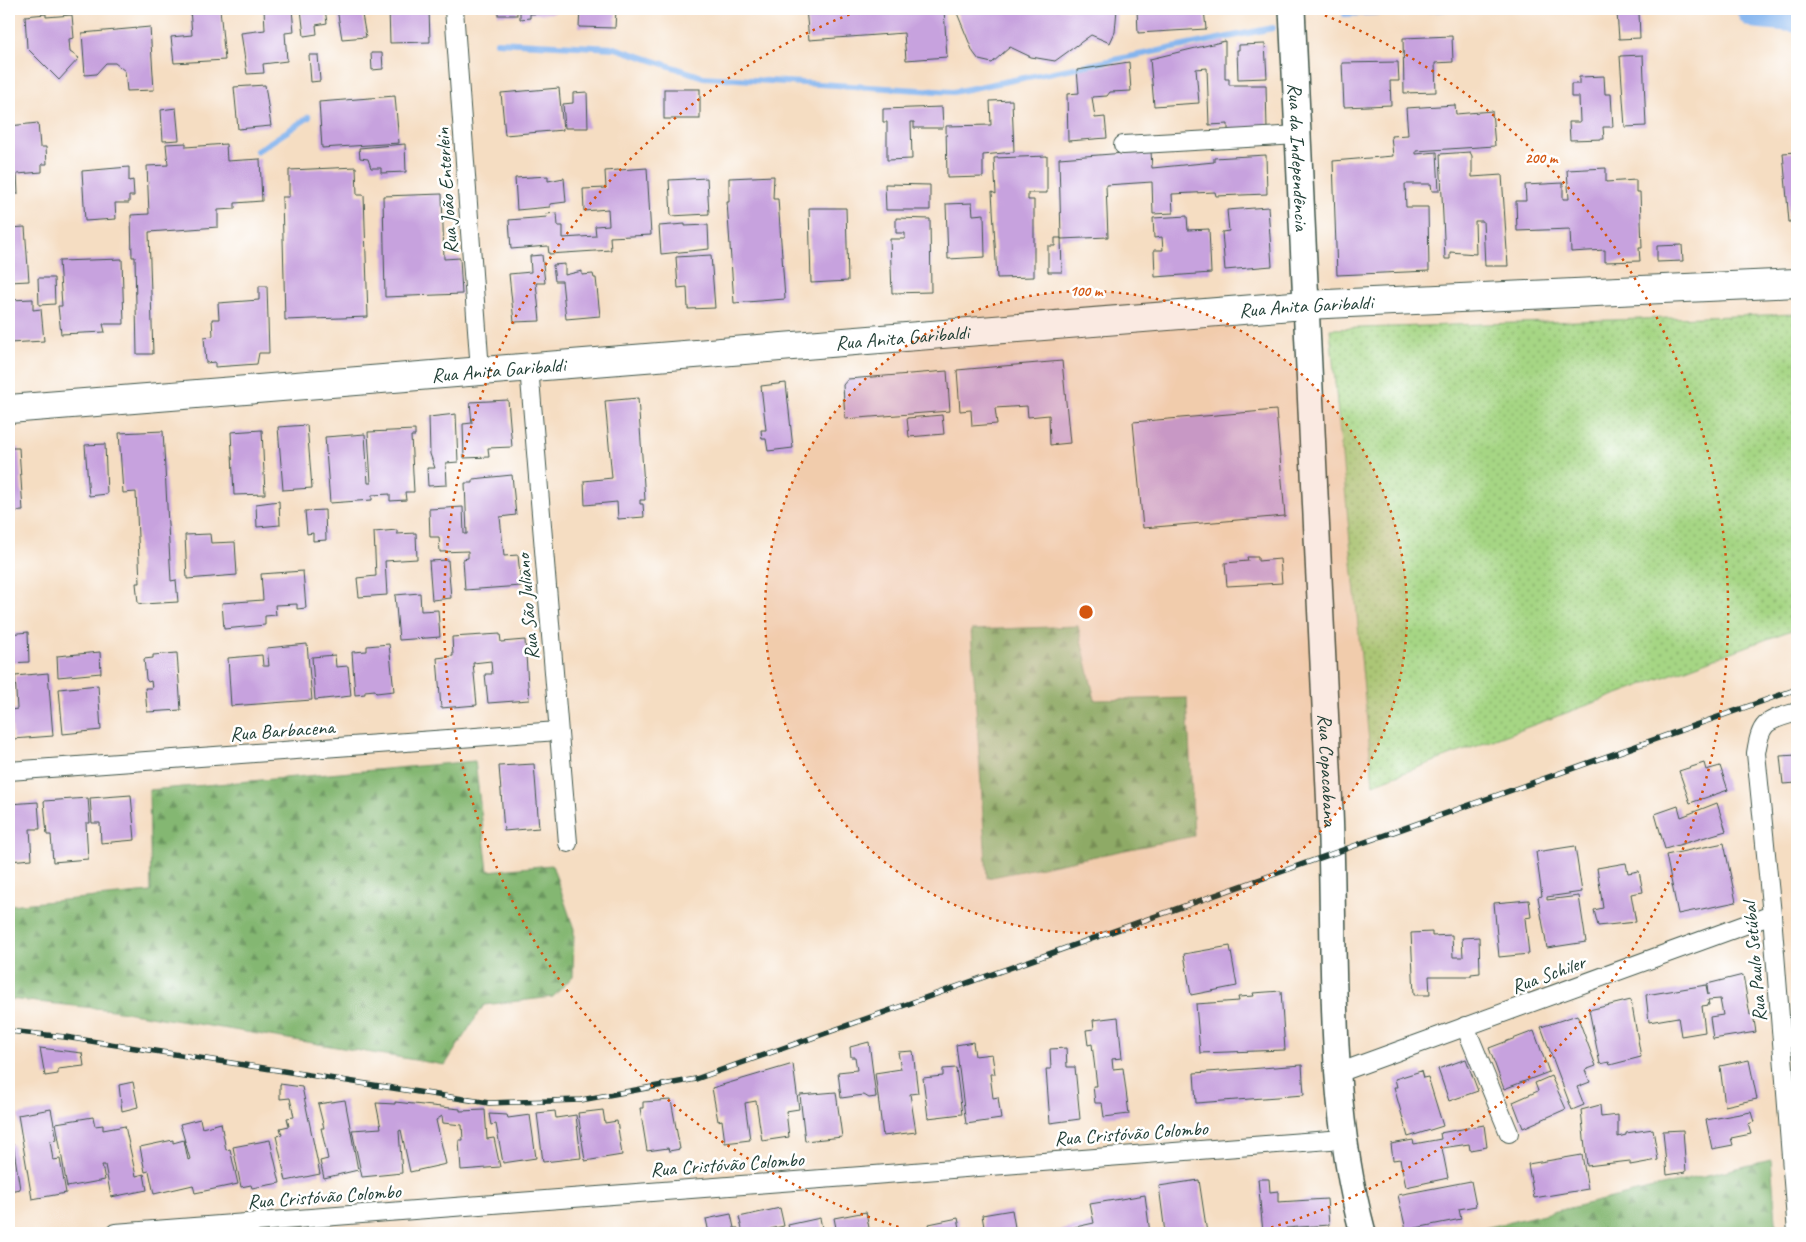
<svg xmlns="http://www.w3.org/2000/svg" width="1806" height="1242" viewBox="0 0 1806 1242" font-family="Caveat,sans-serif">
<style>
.grass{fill:url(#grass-dots);stroke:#628a5c}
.forest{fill:url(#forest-firs);stroke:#527a53}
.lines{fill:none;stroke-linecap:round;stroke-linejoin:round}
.stream{stroke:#83b4ee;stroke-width:6}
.river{stroke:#83b4ee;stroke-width:39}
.building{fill:#c7a2de}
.street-casing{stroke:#3f5549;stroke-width:20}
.secondary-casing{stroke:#3f5549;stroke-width:28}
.primary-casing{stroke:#3f5549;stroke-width:30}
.street{stroke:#fff;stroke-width:18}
.secondary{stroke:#fff;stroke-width:25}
.primary{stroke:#fff;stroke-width:28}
.rail-casing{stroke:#1f3d34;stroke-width:5.5}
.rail{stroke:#fff;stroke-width:4;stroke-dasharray:11;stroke-linecap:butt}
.ring{fill:none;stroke:#d45610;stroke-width:2.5;stroke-dasharray:2.5 5}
.labels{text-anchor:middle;stroke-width:5;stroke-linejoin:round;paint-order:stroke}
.street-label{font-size:20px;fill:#1f3d34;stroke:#fff}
.centre{fill:#d45610;stroke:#fff;stroke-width:2.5}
.ring-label{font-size:15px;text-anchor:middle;font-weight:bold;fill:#d45610;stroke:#fff;stroke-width:5;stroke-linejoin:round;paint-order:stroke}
</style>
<defs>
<pattern id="grass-dots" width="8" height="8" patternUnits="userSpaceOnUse" patternTransform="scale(1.25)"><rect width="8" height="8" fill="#a6d684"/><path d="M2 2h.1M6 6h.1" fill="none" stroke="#87af6d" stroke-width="1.8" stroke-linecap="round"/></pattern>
<pattern id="forest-firs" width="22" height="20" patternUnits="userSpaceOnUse" patternTransform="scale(1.25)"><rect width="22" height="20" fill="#84b772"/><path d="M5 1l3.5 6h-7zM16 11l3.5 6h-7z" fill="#6b965e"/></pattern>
</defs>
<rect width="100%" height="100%" fill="#fff"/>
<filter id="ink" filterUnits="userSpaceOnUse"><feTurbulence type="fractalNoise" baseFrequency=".02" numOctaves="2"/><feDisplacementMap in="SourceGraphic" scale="10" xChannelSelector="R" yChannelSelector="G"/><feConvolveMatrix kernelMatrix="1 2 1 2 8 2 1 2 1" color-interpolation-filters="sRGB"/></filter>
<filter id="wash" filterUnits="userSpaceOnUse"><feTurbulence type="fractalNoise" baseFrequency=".0096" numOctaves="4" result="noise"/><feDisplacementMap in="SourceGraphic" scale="20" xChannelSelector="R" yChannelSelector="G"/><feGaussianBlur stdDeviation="1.12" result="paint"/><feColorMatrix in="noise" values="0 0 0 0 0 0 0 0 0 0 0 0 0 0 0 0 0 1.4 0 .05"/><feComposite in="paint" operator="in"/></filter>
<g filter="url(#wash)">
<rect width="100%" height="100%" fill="#f5ddc2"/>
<path class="grass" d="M1797,314V628L1373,784L1330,329Z"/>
<g class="forest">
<path d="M1078,626L1095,700L1187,698L1194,836L987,878L971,630Z"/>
<path d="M475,761L488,871L552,865L574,929L573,976L553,997L484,1005L445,1065L113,1010L9,999V905L151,892L149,790Z"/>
<path d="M1771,1160L1777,1233H1487L1485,1228Z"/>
</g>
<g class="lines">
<g class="stream">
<path d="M1345,14L1443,9"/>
<path d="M497,42L615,48L703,77L953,92L1273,28"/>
<path d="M257,151L309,117"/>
</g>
<path class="river" d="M1756,9L1797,13"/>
</g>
<g id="blocks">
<g class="building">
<path d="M190,9H220L225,60L174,63L171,37L192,35Z"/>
<path d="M264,9H292L294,32L285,33L287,61L263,64L264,73L247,74L241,33L265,30Z"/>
<path d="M301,9H325L327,23L316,25L317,34L304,36Z"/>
<path d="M337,9H361L366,37L342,39Z"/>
<path d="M389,9H429L430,42L390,43Z"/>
<rect x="498" y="9" width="19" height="6"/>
<path d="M520,9H555V13L530,14V18L520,19Z"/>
<path d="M580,9H616L615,28L579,27Z"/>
<path d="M806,9H944L947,57L906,60L904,33L809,40Z"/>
<path d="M958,9H1117L1115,32L1110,43L1091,35L1055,61L1031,57L1010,47L992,63L979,60L973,52L957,13Z"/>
<path d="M1137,9H1204L1206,29L1138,33Z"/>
<path d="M1639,12L1640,38L1619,39L1617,13Z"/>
<path d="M46,14V17L72,15L74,38L69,39L70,52L79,58L59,80L27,48L25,16Z"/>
<path d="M150,27L154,90L127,91L125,71L115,63H106L96,74L85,75L82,33Z"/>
<path d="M1452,36L1453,62L1435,63L1436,92L1404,93L1403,38Z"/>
<path d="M1225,41V79H1229V85H1266L1267,130L1228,132V124L1209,125L1207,68L1196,69L1199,103L1154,106L1150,59Z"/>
<path d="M1265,44L1267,78L1238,79L1237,50H1239V45Z"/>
<path d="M371,53H382L383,69L372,70Z"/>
<path d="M309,55H318L320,81L311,82Z"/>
<path d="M1643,55L1646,126L1625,127L1620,56Z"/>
<path d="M1129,62L1131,91L1110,92L1107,96L1092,97L1095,118L1105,117L1107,138L1068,141L1067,94L1079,93L1077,70Z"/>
<path d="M1398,62L1399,81H1390L1391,105L1344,107L1342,63Z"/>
<path d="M1604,76L1605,94H1611L1613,127H1603L1604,139L1570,140L1569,122H1580L1579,97H1571V84H1579V77Z"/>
<path d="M265,85L271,126L238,129L234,87Z"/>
<path d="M559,88L563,130L505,135L501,93Z"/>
<rect x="664" y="89" width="36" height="30"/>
<path d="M587,92L588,128H565L563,104L573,103V93Z"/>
<path d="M395,96L399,143L322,148L319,102Z"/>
<path d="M1012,100L1014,152L983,155V177L947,178L946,126L991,125L990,101Z"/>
<path d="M1455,105L1456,114L1492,111L1495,146L1416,151V154L1437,152L1439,191H1432L1431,184H1405L1406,207H1428L1429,271L1337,275L1333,161L1393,156L1391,136L1408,135L1406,108Z"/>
<path d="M942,107L943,128H914V122H911L912,159L887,160V122H883V109Z"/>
<path d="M176,108L179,140L163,141L161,110Z"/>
<path d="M38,123L40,147H46L47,164H42V172L17,174L18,194L9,195V175L11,174L9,167V126Z"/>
<path d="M186,143V147L226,144L227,161L260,159L262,201L235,203V209L218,210V227L149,232L153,354H137L135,257H132L131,215L149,214L147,166L168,165L166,144Z"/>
<path d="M405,144L406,172L381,173V168H371L368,159L360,158L359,148Z"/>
<path d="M1151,151L1152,168L1214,162V158L1266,155L1267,194L1216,196L1215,192L1172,194L1173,213L1153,214L1152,182L1106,185L1108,237L1061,239L1059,158Z"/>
<path d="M1470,152L1472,156V177L1502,175L1508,266H1485L1483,221H1475L1476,254L1450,252V259H1445L1440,154Z"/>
<path d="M1797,152V222H1789L1783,153Z"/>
<path d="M1047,156V193H1028V200H1034V277L997,278L992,192L996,194L994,158Z"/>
<path d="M129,167V181L133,180L134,196H129V203H115L116,219L85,221L82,171Z"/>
<path d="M356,167L357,195H364L368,317L285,320L282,197H289V170Z"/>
<path d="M647,168L651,235L610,237L611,250L549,254L548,246L511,249L509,220L547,217L546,214L557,213L558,226H563V238L596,236L595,226L609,225L608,209L584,211L583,189L606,188L605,171Z"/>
<path d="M1606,168V182L1636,180V192H1640L1642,248H1639L1640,261L1605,262V250L1571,252L1570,229L1517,231L1516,201H1526L1525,185L1563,183V199H1569L1567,170Z"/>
<path d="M548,176V181L564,178L566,202L550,204V207L517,210L515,178Z"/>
<path d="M774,176L773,199H778L785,299L734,303L727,202H729V178Z"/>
<path d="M707,178L709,214L671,216L669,180Z"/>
<path d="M885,184L930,185V210H886Z"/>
<path d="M442,194L444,259L460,258L462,294L385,297L383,196Z"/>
<path d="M972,203L973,215L984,214L985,257L948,259L946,204Z"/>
<path d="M1268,207L1272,266L1225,270L1222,232L1229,231L1227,210Z"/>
<path d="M809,208H846L848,281L811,283Z"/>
<path d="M1187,216L1188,230L1209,229L1211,273L1155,277L1154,250H1163L1162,237L1154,238L1153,218Z"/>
<path d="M896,218L930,219L931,292L892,293L890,239H905V233H896Z"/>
<path d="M685,224V226L708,225L709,249L661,254L659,226Z"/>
<path d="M25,227L29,281L9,282V228Z"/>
<path d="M1055,238H1061L1062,272H1048V246H1055Z"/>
<path d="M1682,245L1683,261L1657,262V246Z"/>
<path d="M542,255L545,283H536L540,321L514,322L509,274L531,272L530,256Z"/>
<path d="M711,255L715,308L688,309L687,287L678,288L676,257Z"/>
<path d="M122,259L124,324H103L105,332L61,334L58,306H62L59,261Z"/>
<path d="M565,264V275L582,271V275L593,274L594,278H596L600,316L566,319L562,281H555L553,265Z"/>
<path d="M38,278H54L55,304L39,305Z"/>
<path d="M259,286H267L269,353H259L257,364L215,367V362L206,363L204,337L213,336L212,319H219L218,303L259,300Z"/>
<path d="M33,299V310L41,309L44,341L9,343V300Z"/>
<path d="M1062,361L1070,443L1050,445L1049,415L1028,417L1027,406L995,408L997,424L972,426L971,410L960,411L957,370Z"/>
<path d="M947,371L950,411L845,419L843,385L848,379Z"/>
<path d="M786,383L793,448L768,451L766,439H762L761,430H766L761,386Z"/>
<path d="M638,398L645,500H640V504H643L644,517L618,519L617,502L585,505L584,481L612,478L605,401Z"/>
<path d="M508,400L512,447L488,448L489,457L464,458L463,424L472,423L470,402Z"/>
<path d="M1276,410L1285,516L1143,528L1133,422Z"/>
<path d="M456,414L458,462L446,463L447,485L428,486L427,468H435L430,454L429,417Z"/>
<path d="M942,415L944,434L909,437L907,418Z"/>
<path d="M307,425L312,488L283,490L278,427Z"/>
<path d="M262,430L265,494L234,495L231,432Z"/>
<path d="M415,430V436H411L414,492H405L406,500L390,501V494L372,495V500L330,503L325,437L365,434L368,483H371L368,432Z"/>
<path d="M163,431L171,581L176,580L178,602L143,604L138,603L136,583H140L136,492L123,493L119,433Z"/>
<path d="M105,444L107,494L89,496L85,445Z"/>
<path d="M9,448H19L23,511L9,512Z"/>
<path d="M512,475L516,515L500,517L504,556L518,555L521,586L465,590L463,559L468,558V551L440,552L439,537H430L429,509L463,507L464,534H467L465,483H473V479Z"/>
<path d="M279,501L280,525L257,527L256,504Z"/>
<path d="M325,510L326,540L313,541V533L307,534L305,511Z"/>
<path d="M397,530V534L416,533L417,559L385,561L387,595L359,597L357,578L376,576L374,532Z"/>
<path d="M210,534L211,543L235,542L237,575L187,579L185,535Z"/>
<path d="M1247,557H1258V561L1280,559L1282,583L1227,586L1225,563L1248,561Z"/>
<path d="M448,560L451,598L432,600L429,561Z"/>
<path d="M303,571L306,608L297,609V604L275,605L276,615L265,616V625L224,629L222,603L263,600L261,574Z"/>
<path d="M420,593L421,611L438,610L440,637L399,640L395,595Z"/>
<path d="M28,632L29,662L9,663V634Z"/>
<path d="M500,634L501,642L525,640L529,700L488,703L485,674H492L491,661L473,663L477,705L441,708L437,658L453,656L452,637Z"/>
<path d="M307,644L312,700L231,706L228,658L262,655L263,666H269L267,648Z"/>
<path d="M389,644L394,691L376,693L375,690L365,691V694L355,695L352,652L367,651V646Z"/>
<path d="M100,652L101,673L58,677L57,656Z"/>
<path d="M177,653L181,710L147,712L145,688H152L151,681L148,682L146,679L144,659L153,658V655Z"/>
<path d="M335,655L336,667L348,666L351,696L315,700L312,657Z"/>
<path d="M48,673L53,736L13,739L11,710L17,709L15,676Z"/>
<path d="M98,685L101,730L63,734L59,689Z"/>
<path d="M1797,755V783L1783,784L1780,756Z"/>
<path d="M1704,763L1706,770L1720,766L1728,790L1690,803L1679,771Z"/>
<path d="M534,764L539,828L504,831L499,766Z"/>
<path d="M131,795L135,840L101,843L100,823H92L90,798Z"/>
<path d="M88,798L90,823H86L88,859L53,862L51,835H47L44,801Z"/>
<path d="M38,802L40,829H30L32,859L9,861V804Z"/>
<path d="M1717,803L1726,831L1665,849L1655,814L1678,806L1681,817Z"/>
<path d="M1724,843L1736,902L1678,914L1666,855Z"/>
<path d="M1575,846L1582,892L1547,897V900L1579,896L1586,942L1547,948L1538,897L1542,896L1536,852Z"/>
<path d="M1626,863L1628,873L1639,871L1643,892L1631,894L1636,922L1598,926L1594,910L1603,908L1597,868Z"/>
<path d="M1529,900L1531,917L1525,918L1529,954L1499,957L1494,903Z"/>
<path d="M1432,932V936L1452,935L1453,957H1463L1462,938L1479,937L1480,973L1471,974V976H1429L1430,995H1414L1411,933Z"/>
<path d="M1230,946L1237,986L1191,995L1184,954Z"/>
<path d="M1743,975L1750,1015L1753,1014L1756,1032L1713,1039L1710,1017L1723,1015L1720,999L1708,1000L1709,1005L1702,1006L1705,1032L1681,1036L1678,1017L1649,1022L1646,995L1706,985L1708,995L1707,984Z"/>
<path d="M1281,991L1285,1050L1200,1053L1196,1004L1239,1001L1238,997L1254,996L1253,993Z"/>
<path d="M1631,1000L1641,1057L1610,1065L1609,1062L1600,1064L1589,1010Z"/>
<path d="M1577,1015L1596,1066L1585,1070L1590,1082L1577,1087L1584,1105L1572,1110L1541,1027Z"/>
<path d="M1118,1017L1122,1058L1112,1059L1113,1069L1123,1068L1129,1114L1104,1117L1102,1103H1095L1093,1086H1097L1092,1044L1088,1045L1086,1030L1094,1029L1093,1020Z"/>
<path d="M1534,1031L1549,1072L1504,1089L1489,1048Z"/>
<path d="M869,1042L876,1097L869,1098L864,1095L841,1098L838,1072L857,1070L855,1057H851L850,1047Z"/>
<path d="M973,1042L975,1056L992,1054L995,1074H990L993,1098L998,1097L1001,1119L966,1124L956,1045Z"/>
<path d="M40,1048L82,1053L84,1066L58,1069V1074L45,1076Z"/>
<path d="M1066,1048L1067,1067H1075L1080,1119L1050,1123L1046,1069H1051L1050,1049Z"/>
<path d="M913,1051L918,1093L910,1094L916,1132L883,1136L875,1073L901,1069L898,1052Z"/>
<path d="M1466,1059L1478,1091L1449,1101L1438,1069Z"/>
<path d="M1749,1060L1757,1099L1725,1106L1720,1066Z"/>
<path d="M793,1064L799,1109L786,1111L789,1137L762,1141L756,1101L745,1103L750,1140L725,1143L722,1120L718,1121L712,1088Z"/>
<path d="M1302,1065L1304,1095L1196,1103L1194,1073Z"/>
<path d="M956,1068L962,1114L928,1118L923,1078L943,1076V1069Z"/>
<path d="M1421,1071L1423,1078L1428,1077L1443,1126L1408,1137L1394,1087H1397L1395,1079Z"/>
<path d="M1551,1076L1566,1109L1523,1128L1513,1102L1538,1091L1535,1083Z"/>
<path d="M133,1082L138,1107L122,1111L119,1085Z"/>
<path d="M280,1084L302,1087L320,1174L286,1181L276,1136L282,1135L280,1128L289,1126L287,1118L294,1117L290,1098L280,1099Z"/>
<path d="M836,1092L842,1137L805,1141L800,1095Z"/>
<path d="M345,1100L358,1170L324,1178L320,1161L328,1159L321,1128H324L318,1104Z"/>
<path d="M671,1100L680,1149L669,1151L668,1148L647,1151L640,1108H643V1102Z"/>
<path d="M395,1102L460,1109V1111L485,1110L487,1139L494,1138L500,1167L461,1170L459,1140H463L462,1125L443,1123L442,1116L436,1120L446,1164L410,1172L401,1130L399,1131L402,1173L362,1177L352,1130L381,1128L376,1103L395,1104Z"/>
<path d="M1600,1105L1601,1117L1618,1115V1137L1626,1135V1133L1653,1129L1658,1160L1630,1165V1161L1587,1166L1581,1110Z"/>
<path d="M51,1109L57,1140L50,1141L53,1160L60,1159L66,1193L32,1199L18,1115Z"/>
<path d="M603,1110L605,1123L617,1121L622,1155L585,1161L578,1113Z"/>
<path d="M555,1111L556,1118L576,1115L581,1158L543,1162L537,1113Z"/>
<path d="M1751,1112L1754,1122L1748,1124L1751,1134L1731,1138L1733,1145L1712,1149L1706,1120Z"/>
<path d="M489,1114L507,1115L508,1118L530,1115L536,1158L503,1163L496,1124L491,1125Z"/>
<path d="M93,1117L95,1126L103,1125V1130L125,1126L136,1176L144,1174L147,1190L111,1197L105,1165H102L105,1180L67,1187L56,1123Z"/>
<path d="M200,1119L202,1128L221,1123L226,1150L230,1149L238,1184L195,1193L193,1185L154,1194L149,1171L145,1172L140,1147L173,1140V1143L184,1140L188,1160L190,1159L180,1124Z"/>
<path d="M1484,1125L1487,1147L1470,1150L1469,1144L1442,1148L1448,1178L1406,1187L1400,1159L1393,1160L1391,1144L1413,1140L1414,1144L1441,1139L1440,1133Z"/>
<path d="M1683,1130L1686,1172L1667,1175L1663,1131Z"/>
<path d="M270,1140L280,1183L252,1188L251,1185L241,1187L233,1147Z"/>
<path d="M13,1144L20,1189L9,1191V1145Z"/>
<path d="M1582,1155L1588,1189L1534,1198L1528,1164Z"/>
<path d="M1258,1179H1269L1270,1192L1278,1191V1202L1327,1199L1329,1225L1286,1228V1233H1263Z"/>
<path d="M1199,1180L1207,1233H1165L1159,1186Z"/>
<path d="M1471,1181L1476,1206L1459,1209L1461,1219L1406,1230L1398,1195Z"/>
<path d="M1145,1195L1150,1233H1048L1094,1223L1090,1204Z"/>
<path d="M780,1208L784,1226L770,1229L771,1233H743L739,1217Z"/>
<path d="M1012,1210L1016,1233H985L982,1215Z"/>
<path d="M866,1212L870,1233H837L834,1218Z"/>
<path d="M731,1214L734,1228H738L740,1233H709L706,1219Z"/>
<path d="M820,1218L823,1233H790L788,1225Z"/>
<path d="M958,1218L961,1233H931L929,1224Z"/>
</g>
</g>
</g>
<g filter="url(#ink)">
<use href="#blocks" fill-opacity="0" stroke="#3f5549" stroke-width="1"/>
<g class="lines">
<defs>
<g id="street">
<path d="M454,9L480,371"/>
<path d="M1123,145L1298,135"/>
<path d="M529,367L568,843"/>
<path d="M9,771L558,731"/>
<path d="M1465,1026L1509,1133"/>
<path d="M1338,1073L1772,915"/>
<path d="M115,1233L1343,1139"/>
<path d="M1797,1233L1772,915L1756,753C1761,720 1767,721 1797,712"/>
</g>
<g id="secondary">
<path id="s1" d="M1292,9C1304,276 1317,543 1330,810C1336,951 1326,1096 1363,1233"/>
</g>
<g id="primary">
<path id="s2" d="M9,409L1305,305L1797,283"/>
</g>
</defs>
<use href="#street" class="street-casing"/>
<use href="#secondary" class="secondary-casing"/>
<use href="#primary" class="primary-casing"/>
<use href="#street" class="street"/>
<use href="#secondary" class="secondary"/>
<use href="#primary" class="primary"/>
<defs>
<path id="rail" d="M9,1031L65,1037L489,1103L581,1100L696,1079L1797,689"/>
</defs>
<use href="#rail" class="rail-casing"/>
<use href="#rail" class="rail"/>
</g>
</g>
<circle cx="1086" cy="612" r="321" fill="#d45610" fill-opacity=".12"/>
<g class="ring">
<circle cx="1086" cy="612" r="321"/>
<path d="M920 1233A643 643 0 0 1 861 10M1311 10A643 643 0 0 1 1252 1233"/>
</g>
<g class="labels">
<g class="street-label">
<text dy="7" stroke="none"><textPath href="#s1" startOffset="148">Rua da Independência</textPath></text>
<text transform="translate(446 191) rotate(-94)" y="7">Rua João Enterlein</text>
<text dy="7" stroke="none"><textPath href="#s2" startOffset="1301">Rua Anita Garibaldi</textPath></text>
<text dy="7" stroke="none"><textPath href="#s2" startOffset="896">Rua Anita Garibaldi</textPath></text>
<text dy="7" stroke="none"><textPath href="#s2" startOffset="491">Rua Anita Garibaldi</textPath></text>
<text transform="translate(527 607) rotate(-95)" y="7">Rua São Juliano</text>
<text transform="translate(282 730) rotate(-4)" y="7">Rua Barbacena</text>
<text dy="7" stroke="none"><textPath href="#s1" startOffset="762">Rua Copacabana</textPath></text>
<text transform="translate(1754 962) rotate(-95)" y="7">Rua Paulo Setúbal</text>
<text transform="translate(1548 974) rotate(-20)" y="7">Rua Schiler</text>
<text transform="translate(1131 1133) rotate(-4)" y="7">Rua Cristóvão Colombo</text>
<text transform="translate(727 1164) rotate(-4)" y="7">Rua Cristóvão Colombo</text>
<text transform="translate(324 1196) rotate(-4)" y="7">Rua Cristóvão Colombo</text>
</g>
</g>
<circle cx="1086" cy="612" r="8" class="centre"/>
<g class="ring-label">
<text x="1541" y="163">200 m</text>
<text x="1086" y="296">100 m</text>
</g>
<rect width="1806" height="1242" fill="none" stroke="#fff" stroke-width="30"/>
</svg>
